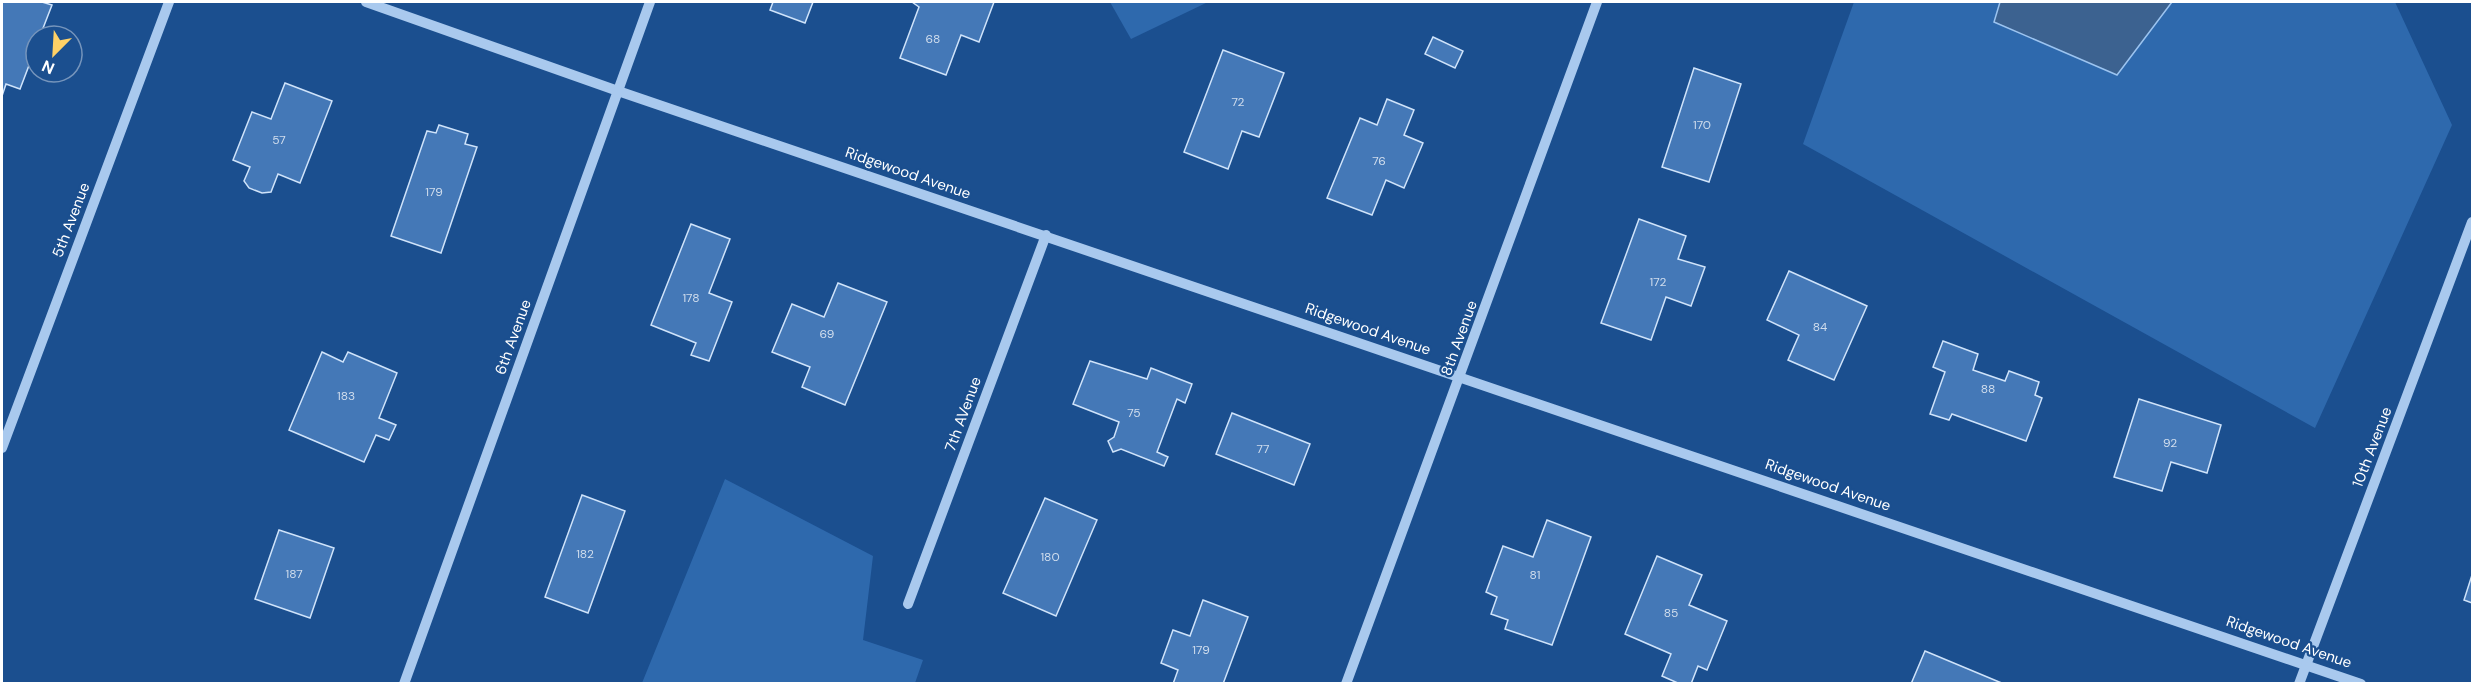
<svg xmlns="http://www.w3.org/2000/svg" width="2474" height="685" viewBox="0 0 2474 685" font-family="'DM Sans',sans-serif">
<style>
.green{fill:#2e69ad}
.water{fill:#3c6290;stroke:#9cc4f0;stroke-width:1.5}
.building{fill:#4478b7;stroke:#cfe3fa;stroke-width:1.5}
.lines{fill:none;stroke-linecap:round;stroke-linejoin:round}
.minor{stroke:#a9c9ee;stroke-width:10}
.labels{text-anchor:middle;stroke-width:4.5;stroke-linejoin:round;paint-order:stroke}
.number-label{font-size:12px;fill:#d0dded}
.street-label{font-size:15px;fill:#fff;stroke:#1b4f8f}
</style>
<rect width="100%" height="100%" fill="#1b4f8f"/>
<g class="green">
<path d="M1110,2H1208L1131,39Z"/>
<path d="M1854,2H2000L1994,22L2116,75L2172,2H2395L2452,125L2315,428L1803,144Z"/>
<path d="M725,479L873,556L863,640L923,660L915,683H642Z"/>
</g>
<path class="water" d="M2000,2H2172L2117,75L1994,22Z"/>
<g class="building">
<path d="M2,2H42L52,5L40,36H36V47L20,89L6,84L2,96Z"/>
<path d="M773,2H813L805,23L770,10Z"/>
<path d="M912,2H994L979,42L961,35L946,75L900,58L919,7Z"/>
<path d="M1433,37L1463,51L1455,68L1425,54Z"/>
<path d="M1223,50L1284,73L1259,137L1242,131L1228,169L1184,152Z"/>
<path d="M1694,68L1741,84L1709,182L1662,167Z"/>
<path d="M285,83L332,101L300,183L278,174L271,192L262,193L249,188L244,181L250,167L233,160L252,112L271,119Z"/>
<path d="M1387,99L1414,110L1404,135L1423,143L1404,188L1386,180L1372,215L1327,198L1360,118L1377,125Z"/>
<path d="M439,125L468,134L465,144L477,147L441,253L391,236L427,131L436,133Z"/>
<path d="M1639,219L1686,236L1678,259L1705,267L1691,306L1666,297L1651,340L1601,323Z"/>
<path d="M691,224L730,239L709,293L732,302L709,361L691,355L696,343L651,325Z"/>
<path d="M1789,271L1867,306L1834,380L1788,360L1799,335L1767,320Z"/>
<path d="M838,283L887,302L845,405L802,387L810,367L772,352L792,304L824,317Z"/>
<path d="M1943,341L1978,354L1973,370L2005,381L2009,371L2039,382L2035,395L2042,398L2026,441L1952,414L1949,420L1930,414L1945,372L1933,367Z"/>
<path d="M322,352L343,362L348,352L397,373L379,418L396,425L389,440L376,435L364,462L289,430Z"/>
<path d="M1090,361L1147,379L1151,368L1192,384L1185,403L1177,399L1157,452L1168,457L1164,466L1121,449L1113,452L1108,441L1114,437L1119,422L1073,404Z"/>
<path d="M2139,399L2221,425L2207,473L2171,462L2162,491L2114,477Z"/>
<path d="M1232,413L1310,444L1294,485L1216,454Z"/>
<path d="M582,495L625,511L588,613L545,597Z"/>
<path d="M1045,498L1097,520L1056,616L1003,593Z"/>
<path d="M1547,520L1591,537L1552,645L1505,629L1508,620L1491,614L1497,597L1486,592L1503,546L1533,557Z"/>
<path d="M279,530L334,548L310,618L255,599Z"/>
<path d="M1657,556L1702,575L1689,605L1727,621L1707,670L1698,666L1691,684H1680L1662,676L1671,654L1625,634Z"/>
<path d="M2472,575V603L2464,600Z"/>
<path d="M1203,600L1248,617L1223,684H1173L1178,670L1161,663L1173,630L1190,636Z"/>
<path d="M1925,651L2004,684H1911Z"/>
</g>
<g class="lines">
<g class="minor">
<path d="M366,2L618,91L2361,684"/>
<path d="M2,448L169,2"/>
<path d="M908,604L1046,235"/>
<path d="M404,684L650,2"/>
<path d="M1346,684L1597,2"/>
<path d="M2299,684L2472,222"/>
</g>
</g>
<g class="labels">
<g class="number-label">
<text x="933" y="43">68</text>
<text x="1238" y="106">72</text>
<text x="1702" y="129">170</text>
<text x="279" y="144">57</text>
<text x="1379" y="165">76</text>
<text x="434" y="196">179</text>
<text x="1658" y="286">172</text>
<text x="691" y="302">178</text>
<text x="1820" y="331">84</text>
<text x="827" y="338">69</text>
<text x="1988" y="393">88</text>
<text x="346" y="400">183</text>
<text x="1134" y="417">75</text>
<text x="2170" y="447">92</text>
<text x="1263" y="453">77</text>
<text x="585" y="558">182</text>
<text x="1050" y="561">180</text>
<text x="294" y="578">187</text>
<text x="1535" y="579">81</text>
<text x="1671" y="617">85</text>
<text x="1201" y="654">179</text>
</g>
<g class="street-label">
<text transform="translate(908 173) rotate(19)" y="5">Ridgewood Avenue</text>
<text transform="translate(71 220) rotate(-69)" y="5">5th Avenue</text>
<text transform="translate(1368 329) rotate(19)" y="5">Ridgewood Avenue</text>
<text transform="translate(513 337) rotate(-70)" y="5">6th Avenue</text>
<text transform="translate(1459 338) rotate(-70)" y="5">8th Avenue</text>
<text transform="translate(963 414) rotate(-70)" y="5">7th AVenue</text>
<text transform="translate(2372 447) rotate(-69)" y="5">10th Avenue</text>
<text transform="translate(1828 485) rotate(19)" y="5">Ridgewood Avenue</text>
<text transform="translate(2289 642) rotate(19)" y="5">Ridgewood Avenue</text>
</g>
</g>
<rect width="2474" height="685" fill="none" stroke="#ffffff" stroke-width="6"/>
<g transform="translate(54 54) rotate(204)"><circle r="28" fill="#1b4f8f" stroke="#7695bc" stroke-width="1.5"/>
<path d="M0-4.5L10 22L0 15L-10 22Z" fill="#ffd166"/>
<text y="-9" font-size="16" font-weight="bold" text-anchor="middle" fill="#ffffff">N</text>
</g>
</svg>
